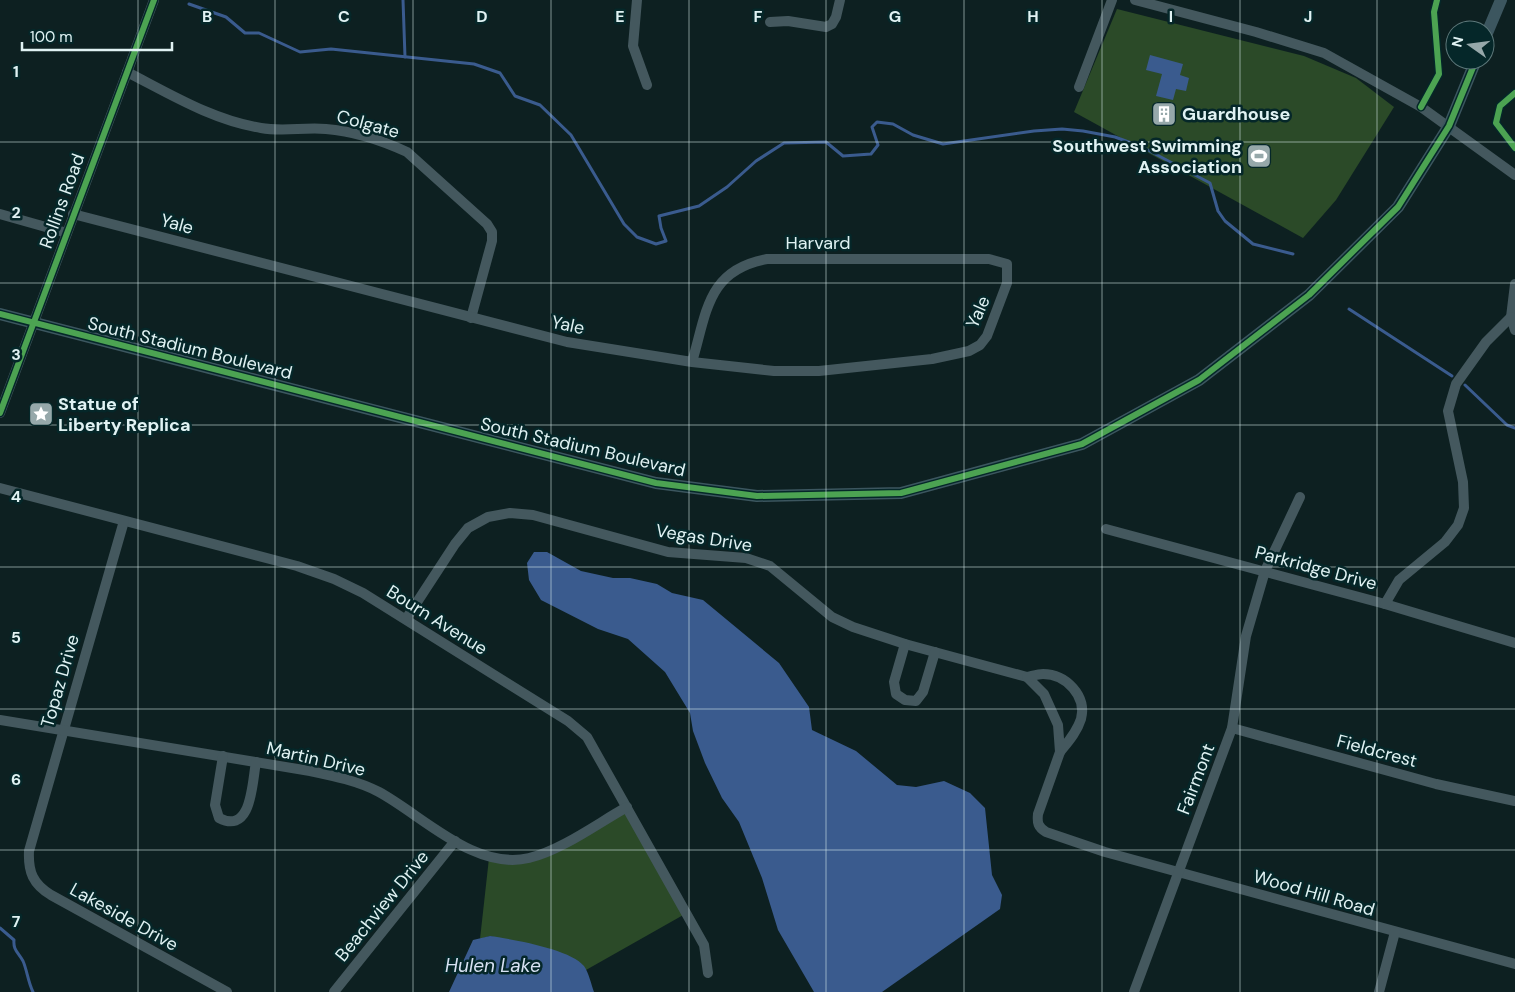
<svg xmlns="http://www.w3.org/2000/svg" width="1515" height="992" viewBox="0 0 1515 992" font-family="'DM Sans',sans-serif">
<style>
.green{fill:#2b4a28}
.water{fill:#3a5b8e}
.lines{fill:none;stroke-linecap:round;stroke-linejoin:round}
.stream{stroke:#3a5b8e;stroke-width:3}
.minor{stroke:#44585e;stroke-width:10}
.major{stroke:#3c565f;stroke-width:12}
.cycleway-casing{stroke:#052729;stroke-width:9}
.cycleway{stroke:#4ca352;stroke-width:6}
.grid{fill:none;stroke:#e0f2f3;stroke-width:1;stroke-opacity:0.55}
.labels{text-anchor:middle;stroke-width:5;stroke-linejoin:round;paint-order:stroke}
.poi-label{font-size:18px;font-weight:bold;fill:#e0f2f3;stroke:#052729;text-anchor:start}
.street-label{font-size:18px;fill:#e0f2f3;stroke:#052729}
.water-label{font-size:19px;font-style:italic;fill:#d8e2f3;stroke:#052729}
.grid-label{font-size:16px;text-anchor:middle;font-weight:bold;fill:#e0f2f3;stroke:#052729;stroke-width:5;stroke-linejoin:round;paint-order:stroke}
</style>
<rect width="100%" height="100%" fill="#0d2021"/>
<g class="green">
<path d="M1117,9L1304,56L1356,78L1394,107L1336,200L1303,238L1074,112Z"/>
<path d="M627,808L685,914L586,970C578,954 510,941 490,936L480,939L489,858L529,859Z"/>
</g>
<g class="water">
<path d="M1150,55L1183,64L1180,75L1189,78L1186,91L1176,89L1173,100L1156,96L1162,74L1146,70Z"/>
<path d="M534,552H547L581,571L613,578H630L657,584L672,593L703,600L779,663L809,707L812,730L856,751L897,785L916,787L944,781L970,793L985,808L992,875L1002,895L1000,909L882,992H814L778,930L762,878L739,822L722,798L705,763L693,731L690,713L665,672L628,639L598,629L541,600L529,580L527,563Z"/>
<path d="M490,936C511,939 571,949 584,966C589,973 591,984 594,992H449L473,940Z"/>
</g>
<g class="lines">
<g class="stream">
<path d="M403,0L405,57"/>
<path d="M189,4L226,17L245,33H259L300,52L331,49L474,64L500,73L515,96L540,105L571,135L624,224L637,237L656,244L666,241L661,228L659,216L699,206L727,187L756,161L784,143L826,142L843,156L871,154L878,145L872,127L877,122L893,124L913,135L943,144L1034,131L1062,129L1083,131L1115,137L1142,147L1210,183L1218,211L1225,221L1253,244L1293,254"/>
<path d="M1349,309L1452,376"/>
<path d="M1465,385L1507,425L1515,428"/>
<path d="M0,928L14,940C13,950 18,952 23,961C27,970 28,982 33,992"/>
</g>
<g class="minor">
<path d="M637,0L633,46L647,85"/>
<path d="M1135,0L1256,32L1324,53L1421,107L1515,175"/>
<path d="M770,22L788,21L826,27L832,24L836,17L840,0"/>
<path d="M127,72C170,94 212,120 261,128C283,132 304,127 326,129C352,131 383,141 407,152L487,224L492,232V241L471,318"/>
<path d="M1079,87L1112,0"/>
<path d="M0,214L67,233"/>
<path d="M73,214L567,342L692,362L774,371H819L932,359L969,351L980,345L987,336L1007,283V264L989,259H767C707,270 707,312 692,362"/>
<path d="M1515,284L1511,317L1515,330"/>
<path d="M0,413L154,0"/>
<path d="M0,488L297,566L334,579L363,593L568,721L587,737L704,945L708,973"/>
<path d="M124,521L29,851C28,872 33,884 51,895L227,992"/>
<path d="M1106,529L1385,604L1515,643"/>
<path d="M1385,604L1399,580L1445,542L1458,525L1464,508L1463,482L1448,411L1456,384L1486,342L1511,317"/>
<path d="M406,619L455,544L468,528L488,517L510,513L533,515L668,552L746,558L770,566L832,617L853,627L905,644L1027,677L1044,694L1058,725L1060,752L1038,814C1037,823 1038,827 1046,832L1105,852L1515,964"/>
<path d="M905,644L894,682L896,694L905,700L916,701L923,692L935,652"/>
<path d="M1027,677C1032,676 1038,674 1043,674C1066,674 1087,696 1081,719C1077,732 1068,742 1060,752"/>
<path d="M0,720L310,771C334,776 358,781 379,792C423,816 475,871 529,858C562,850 598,823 627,807"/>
<path d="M1232,728L1436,784L1515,801"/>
<path d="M223,756L215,805L219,818C252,835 252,783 256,762"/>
<path d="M334,992L455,841"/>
<path d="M1134,992L1232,728L1246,636L1265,571L1300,497"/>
<path d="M1379,992L1395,932"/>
</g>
<g class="major">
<path d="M1485,38L1501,0"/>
<path d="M0,314L656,483L757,496L901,493L1082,444L1199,380L1309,295L1398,207L1449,126L1476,60"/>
</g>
<defs>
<g id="cycleway">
<path d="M1515,93L1500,106L1496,123L1515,148"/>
<path d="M1421,107L1439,74L1434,12L1437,0"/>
<path d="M0,314L656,483L757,496L901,493L1082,444L1199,380L1309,295L1398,207L1449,126L1476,60"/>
<path d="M0,413L154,0"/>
</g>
</defs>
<use href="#cycleway" class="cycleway-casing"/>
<use href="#cycleway" class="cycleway"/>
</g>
<path class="grid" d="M138,0V992M275,0V992M413,0V992M551,0V992M689,0V992M826,0V992M964,0V992M1102,0V992M1240,0V992M1377,0V992M0,142H1515M0,283H1515M0,425H1515M0,567H1515M0,709H1515M0,850H1515"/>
<defs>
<symbol id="building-square" viewBox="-11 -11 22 22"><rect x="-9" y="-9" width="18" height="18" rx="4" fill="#96a8aa" stroke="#052729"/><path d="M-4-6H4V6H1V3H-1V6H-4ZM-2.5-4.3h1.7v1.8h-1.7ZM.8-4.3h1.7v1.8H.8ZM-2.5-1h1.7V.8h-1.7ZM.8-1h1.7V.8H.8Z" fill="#fff"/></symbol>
<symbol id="stadium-square" viewBox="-11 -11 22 22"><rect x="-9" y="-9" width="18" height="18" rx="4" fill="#96a8aa" stroke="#052729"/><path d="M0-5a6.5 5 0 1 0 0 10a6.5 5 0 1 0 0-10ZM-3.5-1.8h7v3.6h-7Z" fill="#fff"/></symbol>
<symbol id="sight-square" viewBox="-11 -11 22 22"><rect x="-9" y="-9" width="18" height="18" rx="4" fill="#96a8aa" stroke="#052729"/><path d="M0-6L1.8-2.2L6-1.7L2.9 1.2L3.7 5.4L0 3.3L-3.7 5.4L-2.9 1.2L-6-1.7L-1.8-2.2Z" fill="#fff"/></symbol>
</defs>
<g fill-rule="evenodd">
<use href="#building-square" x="1150" y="100" width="28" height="28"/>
<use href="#stadium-square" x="1245" y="142" width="28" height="28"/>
<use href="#sight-square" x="27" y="400" width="28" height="28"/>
</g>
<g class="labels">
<g class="poi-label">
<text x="1182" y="120">Guardhouse</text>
<text x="1242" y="152" text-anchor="end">Southwest Swimming<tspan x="1242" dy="21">Association</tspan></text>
<text x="58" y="410">Statue of<tspan x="58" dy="21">Liberty Replica</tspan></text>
</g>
<g class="street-label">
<text transform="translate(368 124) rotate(15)" y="6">Colgate</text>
<text transform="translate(62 201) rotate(-70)" y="6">Rollins Road</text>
<text transform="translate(177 224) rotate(15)" y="6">Yale</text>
<text x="818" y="249">Harvard</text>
<text transform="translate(978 312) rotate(-66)" y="6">Yale</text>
<text transform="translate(568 325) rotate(12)" y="6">Yale</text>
<text transform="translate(190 348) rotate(14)" y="6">South Stadium Boulevard</text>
<text transform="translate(583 447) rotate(13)" y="6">South Stadium Boulevard</text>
<text transform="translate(704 538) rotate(9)" y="6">Vegas Drive</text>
<text transform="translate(1316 568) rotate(15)" y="6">Parkridge Drive</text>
<text transform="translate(437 620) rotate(32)" y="6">Bourn Avenue</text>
<text transform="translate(60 681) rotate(-74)" y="6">Topaz Drive</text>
<text transform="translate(1377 751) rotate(15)" y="6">Fieldcrest</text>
<text transform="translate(316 759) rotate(13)" y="6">Martin Drive</text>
<text transform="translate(1196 779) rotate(-69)" y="6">Fairmont</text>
<text transform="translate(1314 893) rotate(16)" y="6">Wood Hill Road</text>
<text transform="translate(382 906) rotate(-51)" y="6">Beachview Drive</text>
<text transform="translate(124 917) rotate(29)" y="6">Lakeside Drive</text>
</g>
<g class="water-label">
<text x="493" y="972">Hulen Lake</text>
</g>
</g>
<g class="grid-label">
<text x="207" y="22">B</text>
<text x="344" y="22">C</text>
<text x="482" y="22">D</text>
<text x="620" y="22">E</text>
<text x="758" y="22">F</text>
<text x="895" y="22">G</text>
<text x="1033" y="22">H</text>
<text x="1171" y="22">I</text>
<text x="1308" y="22">J</text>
<text x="16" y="77">1</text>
<text x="16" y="218">2</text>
<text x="16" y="360">3</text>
<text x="16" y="502">4</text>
<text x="16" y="643">5</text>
<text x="16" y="785">6</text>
<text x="16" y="927">7</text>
</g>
<g transform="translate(1470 45) rotate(284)"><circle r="24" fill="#052729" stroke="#5d787a"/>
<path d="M0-4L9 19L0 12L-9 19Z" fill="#96a8aa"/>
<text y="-8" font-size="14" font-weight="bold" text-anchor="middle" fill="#e0f2f3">N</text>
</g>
<path d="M22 42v8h150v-8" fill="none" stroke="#e0f2f3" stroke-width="2.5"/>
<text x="30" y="42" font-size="15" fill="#e0f2f3" stroke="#052729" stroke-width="4" paint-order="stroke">100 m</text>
</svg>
